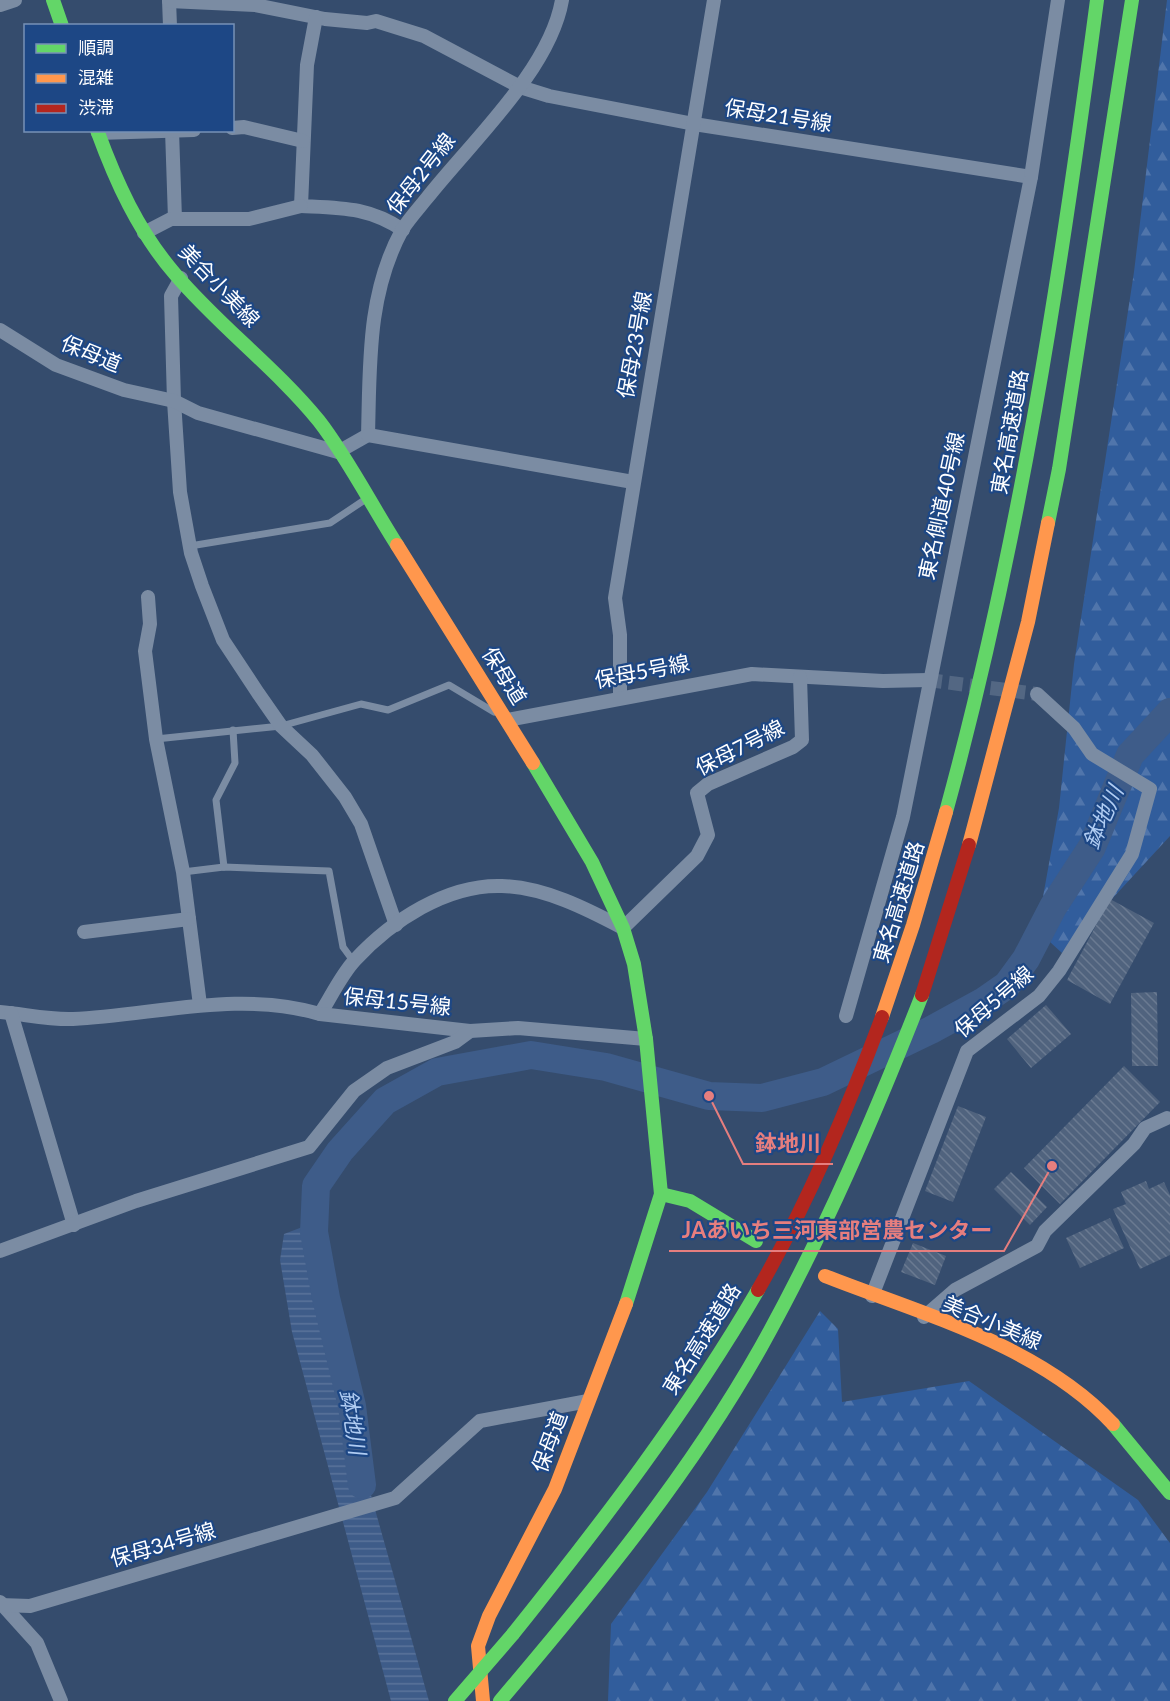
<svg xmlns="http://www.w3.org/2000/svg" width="1170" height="1701" viewBox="0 0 1170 1701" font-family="Lato,'Noto Sans JP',sans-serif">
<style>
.forest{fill:url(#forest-firs)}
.water{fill:url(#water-rules)}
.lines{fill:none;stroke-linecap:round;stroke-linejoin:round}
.river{stroke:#3e5c89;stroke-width:28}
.building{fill:url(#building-back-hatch)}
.street-tunnel{stroke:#536783;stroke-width:14;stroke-dasharray:14 7;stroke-linecap:butt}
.lane{stroke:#7b8ca3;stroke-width:7}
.street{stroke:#7b8ca3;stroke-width:14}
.fast{stroke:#63d668;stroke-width:14}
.slow{stroke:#ff974d;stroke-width:14}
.jam{stroke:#b3261e;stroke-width:14}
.fast-bridge{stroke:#63d668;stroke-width:14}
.labels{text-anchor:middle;stroke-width:4.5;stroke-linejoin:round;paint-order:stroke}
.street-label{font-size:21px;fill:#fff;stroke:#1d4785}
.water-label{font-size:22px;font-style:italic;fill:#b0ccf2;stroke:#1d4785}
.leader{fill:none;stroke:#e67e7e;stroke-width:2}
.callout-dot{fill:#e67e7e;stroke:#1d4785;stroke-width:2}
.callout-label{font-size:22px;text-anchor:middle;font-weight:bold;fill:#e67e7e;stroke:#1d4785;stroke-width:4.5;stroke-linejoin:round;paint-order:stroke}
</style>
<defs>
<pattern id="forest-firs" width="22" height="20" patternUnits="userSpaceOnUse" patternTransform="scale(1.5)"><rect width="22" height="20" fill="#315d9c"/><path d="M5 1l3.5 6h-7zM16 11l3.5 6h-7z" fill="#5075ab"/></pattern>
<pattern id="water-rules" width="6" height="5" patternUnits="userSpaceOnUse" patternTransform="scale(1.5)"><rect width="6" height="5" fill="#3e5c89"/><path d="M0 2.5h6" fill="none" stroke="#5b749b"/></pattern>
<pattern id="building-back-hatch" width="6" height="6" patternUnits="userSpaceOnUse" patternTransform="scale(1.5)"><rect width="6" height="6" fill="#50637e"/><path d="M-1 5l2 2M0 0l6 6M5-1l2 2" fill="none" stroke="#6a7a91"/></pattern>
</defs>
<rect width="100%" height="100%" fill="#354c6d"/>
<g class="forest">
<path d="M1167,0H1170V836L1062,953L1037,930L1059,808L1074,664L1134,272Z"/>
<path d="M820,1311L838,1329L842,1402L969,1381L1138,1500L1170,1543V1701H608L611,1624L707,1492Z"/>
</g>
<path class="water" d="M321,1220L325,1332L429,1701H391L292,1332L280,1260L284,1234Z"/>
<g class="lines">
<path class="river" d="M362,1485L352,1406L326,1298L314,1232L316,1186L340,1151L385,1101L437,1072L531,1055L606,1067L709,1096L762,1098L823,1082L931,1030L984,1001L1007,985L1026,959L1053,907L1092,847L1130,755L1170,712"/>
</g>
<g class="building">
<path d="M1110,899L1154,923L1110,1004L1067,980Z"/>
<path d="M1157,992L1158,1066H1132L1131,993Z"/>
<path d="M1046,1005L1071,1034L1031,1068L1007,1039Z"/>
<path d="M1124,1066L1160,1102L1060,1204L1024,1168Z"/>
<path d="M958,1106L986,1117L953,1202L925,1191Z"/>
<path d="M1011,1172L1047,1207L1030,1225L994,1189Z"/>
<path d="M1146,1181L1149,1189L1164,1182L1170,1195V1255L1140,1269L1113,1209L1126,1204L1121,1192Z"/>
<path d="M1110,1218L1124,1248L1080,1268L1066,1238Z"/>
<path d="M913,1243L946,1256L935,1285L901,1272Z"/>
</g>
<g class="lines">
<path class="street-tunnel" d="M928,680L1037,694"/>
<g class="lane">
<path d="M190,546L330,523L366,499"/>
<path d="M156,739L281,726L361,704L388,710L449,685L494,712"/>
<path d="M224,867L216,800L235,763L233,730"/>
<path d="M183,872L224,867L329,871L343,947L354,962"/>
</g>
<g class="street">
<path d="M169,0L170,26"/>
<path d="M169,1L255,5L325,19L367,23L376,21L424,36L520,87L549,96L694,124L1031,177"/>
<path d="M0,5L15,0"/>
<path d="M316,17L307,65L301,206C342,208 368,207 403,230"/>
<path d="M232,128L244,127L303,141"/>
<path d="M172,130L175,219"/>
<path d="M98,133L194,130"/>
<path d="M144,233L171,219H249L301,206"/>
<path d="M181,278L171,296L174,401L180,492L191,553L202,586L223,640L258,693L281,726L312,755L345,797L361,824L396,925"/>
<path d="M0,330L56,365L124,390L174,401L198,413L338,452L368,435C370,365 367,294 402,230C409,219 419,208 427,198C471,142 550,70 562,0"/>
<path d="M368,435L633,482"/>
<path d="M148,597L150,624L145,651L156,739L183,872L200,1005"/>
<path d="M620,698V635L615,598L714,0"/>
<path d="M507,720L752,674L883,681L928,680"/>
<path d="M84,932L189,919"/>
<path d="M0,1012C24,1014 49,1020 73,1019C155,1015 240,990 320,1014C331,997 341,975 355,960C391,921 447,884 502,886C544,887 587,909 623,928L697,856L708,835L697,793L708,784L793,747L802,740L800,677"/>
<path d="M11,1013L74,1225"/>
<path d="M320,1014L470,1031"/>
<path d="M846,1016L903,817L1031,177L1058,0"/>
<path d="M0,1251L136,1201L309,1147L354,1091L387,1068L455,1042L470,1031L518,1028L646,1039"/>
<path d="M872,1296L967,1051L1039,996L1059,971L1132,854L1150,789L1092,754L1074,728L1037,694"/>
<path d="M924,1317L955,1290L1037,1246L1045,1231L1134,1144L1145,1128L1167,1118"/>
<path d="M0,1602L37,1643L61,1701"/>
<path d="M0,1605L30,1606L395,1498L480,1421L588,1401"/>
</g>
<g class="fast">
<path d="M53,0L62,26"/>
<path d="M97,130C116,182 138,231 175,274C219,326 276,368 319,421C347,457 372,506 397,545"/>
<path d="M1048,523L1059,469L1132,0"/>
<path d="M533,763L592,862L623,928L634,964L646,1039L661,1194L626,1304"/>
<path d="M946,812C1019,546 1061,273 1097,0"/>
<path d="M661,1194L690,1201L756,1241"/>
<path d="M1113,1424L1170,1493"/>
<path d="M513,1634C601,1524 687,1412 758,1290"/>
<path d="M500,1701C595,1589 689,1475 761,1347C824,1234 875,1115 922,995"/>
</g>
<g class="slow">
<path d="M397,545L533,763"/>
<path d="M969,845L1028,622L1048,523"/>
<path d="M882,1017L913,925L946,812"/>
<path d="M825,1276C922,1314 1041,1346 1113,1424"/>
<path d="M483,1701L478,1646L489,1616L555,1489L626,1304"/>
</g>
<g class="jam">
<path d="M922,995L969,845"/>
<path d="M758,1290C808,1203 847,1111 882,1017"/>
</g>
<path class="fast-bridge" d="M455,1701L513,1634"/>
</g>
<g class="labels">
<g class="street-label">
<text transform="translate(778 116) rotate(9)" y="7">保母21号線</text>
<text transform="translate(421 174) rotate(-52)" y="7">保母2号線</text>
<text transform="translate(219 286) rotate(46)" y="7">美合小美線</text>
<text transform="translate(635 345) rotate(-80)" y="7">保母23号線</text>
<text transform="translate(91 354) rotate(22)" y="7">保母道</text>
<text transform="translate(1010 432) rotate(-80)" y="7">東名高速道路</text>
<text transform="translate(942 506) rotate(-78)" y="7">東名側道40号線</text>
<text transform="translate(642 672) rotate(-11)" y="7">保母5号線</text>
<text transform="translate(504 676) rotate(58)" y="7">保母道</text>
<text transform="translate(740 748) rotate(-27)" y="7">保母7号線</text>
<text transform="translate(899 902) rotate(-73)" y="7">東名高速道路</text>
<text transform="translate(397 1002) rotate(6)" y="7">保母15号線</text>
<text transform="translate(994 1002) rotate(-41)" y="7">保母5号線</text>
<text transform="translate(992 1323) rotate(23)" y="7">美合小美線</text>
<text transform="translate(702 1339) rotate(-58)" y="7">東名高速道路</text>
<text transform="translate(550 1442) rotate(-70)" y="7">保母道</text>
<text transform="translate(163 1545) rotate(-16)" y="7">保母34号線</text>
</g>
<g class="water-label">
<text transform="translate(1103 817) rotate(-66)" y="8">鉢地川</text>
<text transform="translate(353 1422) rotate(81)" y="8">鉢地川</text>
</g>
</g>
<path class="leader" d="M709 1096L743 1164H833M1052 1166L1004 1251H669"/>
<g class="callout-dot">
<circle cx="709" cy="1096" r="6"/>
<circle cx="1052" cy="1166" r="6"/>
</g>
<g class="callout-label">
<text x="788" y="1151">鉢地川</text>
<text x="837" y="1238">JAあいち三河東部営農センター</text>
</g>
<rect x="24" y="24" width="210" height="108" fill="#1d4785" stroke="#7791b6" stroke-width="1.5"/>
<rect x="36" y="44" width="30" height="9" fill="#63d668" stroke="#7791b6" stroke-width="1.5"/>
<text x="78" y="54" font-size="18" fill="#ffffff">順調</text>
<rect x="36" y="74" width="30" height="9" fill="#ff974d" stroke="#7791b6" stroke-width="1.5"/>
<text x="78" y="84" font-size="18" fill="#ffffff">混雑</text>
<rect x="36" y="104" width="30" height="9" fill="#b3261e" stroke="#7791b6" stroke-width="1.5"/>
<text x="78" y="114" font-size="18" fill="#ffffff">渋滞</text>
</svg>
